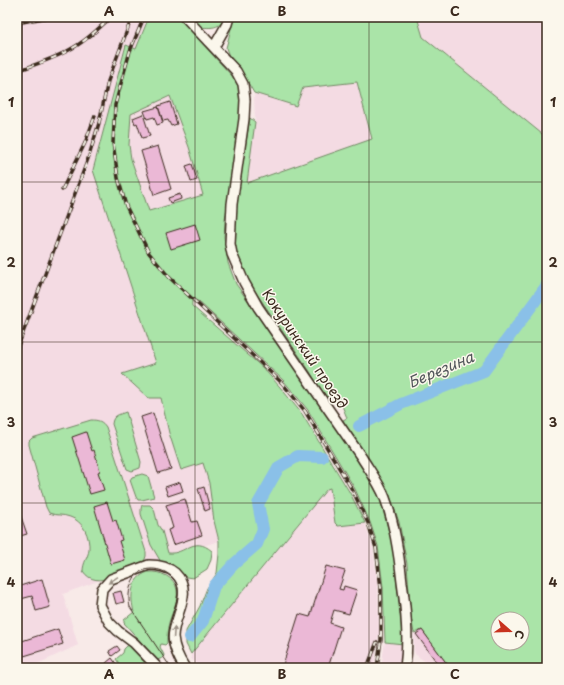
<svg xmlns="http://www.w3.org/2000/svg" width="564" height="685" viewBox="0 0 564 685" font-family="'Playpen Sans',sans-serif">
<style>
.built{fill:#f4dbe3}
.green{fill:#aae4a8;stroke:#728763;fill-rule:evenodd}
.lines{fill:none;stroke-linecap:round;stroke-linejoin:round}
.river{stroke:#8ac0e8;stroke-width:12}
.building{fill:#ebb8d6;stroke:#3b2a1e}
.minor-casing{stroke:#3b2a1e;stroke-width:12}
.minor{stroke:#fbf7ec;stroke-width:9}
.tram{stroke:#3b2a1e;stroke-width:1}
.rail-casing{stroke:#3b2a1e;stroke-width:3.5}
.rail{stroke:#fbf7ec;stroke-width:2;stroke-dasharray:6;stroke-linecap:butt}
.oneway{fill:#9b9085}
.grid{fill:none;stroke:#3b2a1e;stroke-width:1;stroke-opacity:0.55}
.labels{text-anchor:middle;stroke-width:3;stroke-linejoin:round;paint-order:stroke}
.street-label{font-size:14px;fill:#3b2a1e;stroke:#fbf7ec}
.water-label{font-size:15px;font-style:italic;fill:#53575b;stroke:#fbf7ec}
.neatline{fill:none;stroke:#3b2a1e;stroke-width:1.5}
.grid-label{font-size:13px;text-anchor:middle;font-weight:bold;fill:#3b2a1e}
</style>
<rect width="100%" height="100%" fill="#f8eae8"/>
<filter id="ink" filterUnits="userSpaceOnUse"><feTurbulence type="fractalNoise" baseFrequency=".025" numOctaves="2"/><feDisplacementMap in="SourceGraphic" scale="8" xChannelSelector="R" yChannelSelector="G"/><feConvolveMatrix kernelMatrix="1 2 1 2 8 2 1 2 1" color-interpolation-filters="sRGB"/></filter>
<g filter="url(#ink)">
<g class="built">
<path d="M17,17H149L136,49L126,45L93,170L156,364L122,374L149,398H161L169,433L181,470L204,463L209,483L214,521L219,541L144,564L63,594L78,645L29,668H17Z"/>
<path d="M417,17H547V138L423,37Z"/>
<path d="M357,82L372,139L246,183L255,122L254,93L296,106L303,88Z"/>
<path d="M171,96L189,147L203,195L148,211L131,159L129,145L131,113Z"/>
<path d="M330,488L335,523L338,526L365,523L373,549L378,588L379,633L374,668H200L191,658V654L327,489Z"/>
<path d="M422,630L450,668H413L416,664L427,663L415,654L414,650V633Z"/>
<path d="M385,642L403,644L402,668H381Z"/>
</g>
<g class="green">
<path d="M149,17H178L232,76L239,88L242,104L240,125L225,220L224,237L228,263L236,284L353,450L380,499L393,547L403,644L385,642L383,587L378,546L370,522L355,489L308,410L283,380L198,301H192V306L263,368L280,387L302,414L350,493L365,523L338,526L335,523L330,488L327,489L191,654L186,644V631L200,606L207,588L217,573L219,554V541L214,521L209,483L203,463L181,470L169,433L161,398H149L145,395L122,374L156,363L93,170L126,45L136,49ZM170,96L189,147L203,195L149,211L131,159L129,145L131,114Z"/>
<path d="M190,17H225C221,29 210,28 199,27Z"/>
<path d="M234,17H417L423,37L547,138V668H450L422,630L414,633L411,618L407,564L399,522L388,490L343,420L347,418L343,408L334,395L325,397L309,370L248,281L237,257L234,242L237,196L250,118L255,122L247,183L372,139L357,82L303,88L296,106L254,93L243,74L230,59L226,48ZM498,619H522V643H498Z"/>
<path d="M126,412L141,462L140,468L132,471L127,469L112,424C113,415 118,415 126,412Z"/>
<path d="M91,420C98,420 102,421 106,427L146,552V556L144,562C129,570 96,592 83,571C83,563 88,557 89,550C90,536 83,521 70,517C63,514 56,516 49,513L46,507L29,445V441L32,438Z"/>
<path d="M142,474L148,476L154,497L142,500H138L136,497L130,480L132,477Z"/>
<path d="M142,505H150L154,509L158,525L162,531L168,553C186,555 193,535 212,551L211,560L207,569L193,578L186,577L180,572L161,562L151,545L141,514V509Z"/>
<path d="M148,572C160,571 175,577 177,590C179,602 170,615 168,627C167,632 167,638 167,643L165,645L161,644L160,647L164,655L163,658L157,660L124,623V620L134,612C130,597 130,578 148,572Z"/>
<path d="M130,645L151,668H122L116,659L123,653L124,649L127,646Z"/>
</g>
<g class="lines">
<g class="river">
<path d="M359,426L401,404L484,371L547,285"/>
<path d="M190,637L203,621L214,586L234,564L257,544L263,529L258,504L279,467L298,456L322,457"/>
</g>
</g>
<g class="building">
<path d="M170,102L177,124L171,126L168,120L163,121L158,106Z"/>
<path d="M158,107L163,123L157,125L154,117L147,119L144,111Z"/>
<path d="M143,114L150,136L142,138L137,123L135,124L133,118Z"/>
<path d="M158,146L171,189L154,195L141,151Z"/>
<path d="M192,164L197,180L191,182L186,166Z"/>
<path d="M180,194L181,199L170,203L168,198Z"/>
<path d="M195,224L200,240L171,249L166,233Z"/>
<path d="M153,413L171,469L158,473L141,417Z"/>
<path d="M86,432L92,451L94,450L100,471L98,472L104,490L90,494L72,437Z"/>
<path d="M180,482L183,491L168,496L165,487Z"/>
<path d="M204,487L210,509L205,511L198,489Z"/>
<path d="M185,499L192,522L197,521L202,535L173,545L168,530L173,528L166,505Z"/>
<path d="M107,502L113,521L116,520L122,540L119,541L125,560L111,564L94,506Z"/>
<path d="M17,505L27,534L17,537Z"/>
<path d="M326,566L345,571L339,589L343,590L344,586L357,590L349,614L334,610L330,623L341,627L328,668H282L299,614L310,617Z"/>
<path d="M42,579L50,607L36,611L32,596L17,600V587Z"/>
<path d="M121,591L124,602L116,604L113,593Z"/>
<path d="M58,629L63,644L24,656L19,642Z"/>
<path d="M422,630L450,668H441L416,634Z"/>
<path d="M117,646L120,650L112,656L109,651Z"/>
<path d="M112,658L119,668H109L106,663Z"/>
</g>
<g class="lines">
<defs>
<g id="minor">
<path d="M185,17L236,71L243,84L245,100L244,119L232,204L230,244L232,254L244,282L258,307L362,458C370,471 380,484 385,498C395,525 399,554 402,582C406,611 409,639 405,668"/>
<path d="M214,47L227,24L229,17"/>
<path d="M158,668L134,643L118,631L109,622L100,605L102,589L111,579L149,565C158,565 168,567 175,573C195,592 173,615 173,637C174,648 179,659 185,668"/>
</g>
</defs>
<use href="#minor" class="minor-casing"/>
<use href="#minor" class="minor"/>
<path class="tram" d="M171,668L130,607C127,595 130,575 144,570C152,568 158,569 165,572C193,586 168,618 168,639C169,650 173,659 178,668"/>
<defs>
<g id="rail">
<path d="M144,17L130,51L115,105L113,143L118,178L126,206L149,253L169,277L282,383L305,411L353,491L368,523L376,548L381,588V640L377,668"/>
<path d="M17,23L49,17"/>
<path d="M17,71C34,65 53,59 69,50C85,42 98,29 111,17"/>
<path d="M62,190L85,143L95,116"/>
<path d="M17,349L89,156L99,123L108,81L132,17"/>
<path d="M367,668L377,642"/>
</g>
</defs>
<use href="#rail" class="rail-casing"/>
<use href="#rail" class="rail"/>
</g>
<defs><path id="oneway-solid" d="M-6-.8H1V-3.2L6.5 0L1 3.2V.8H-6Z"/></defs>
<g class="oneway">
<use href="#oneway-solid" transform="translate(113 580) rotate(146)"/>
<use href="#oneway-solid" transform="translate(174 632) rotate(-86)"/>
</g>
</g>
<path class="grid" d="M195,17V668M369,17V668M17,182H547M17,342H547M17,503H547"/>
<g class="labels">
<g class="street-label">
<text transform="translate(305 349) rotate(56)" y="5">Кокуринский проезд</text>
</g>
<g class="water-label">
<text transform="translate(441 370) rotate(-23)" y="5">Березина</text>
</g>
</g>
<rect width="564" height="685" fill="none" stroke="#fbf7ec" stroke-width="44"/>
<g transform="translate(510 631) rotate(110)"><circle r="19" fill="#fbf7ec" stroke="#aea59a"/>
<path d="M0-3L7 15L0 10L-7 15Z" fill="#c8321e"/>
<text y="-6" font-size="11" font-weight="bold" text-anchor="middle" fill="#3b2a1e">С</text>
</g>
<rect x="22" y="22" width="520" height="641" class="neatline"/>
<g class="grid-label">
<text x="109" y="16">A</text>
<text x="282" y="16">B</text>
<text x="455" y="16">C</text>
<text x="11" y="107">1</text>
<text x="553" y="107">1</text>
<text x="11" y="267">2</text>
<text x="553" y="267">2</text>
<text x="11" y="427">3</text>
<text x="553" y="427">3</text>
<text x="11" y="587">4</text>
<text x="553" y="587">4</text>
<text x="109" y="679">A</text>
<text x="282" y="679">B</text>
<text x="455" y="679">C</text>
</g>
</svg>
